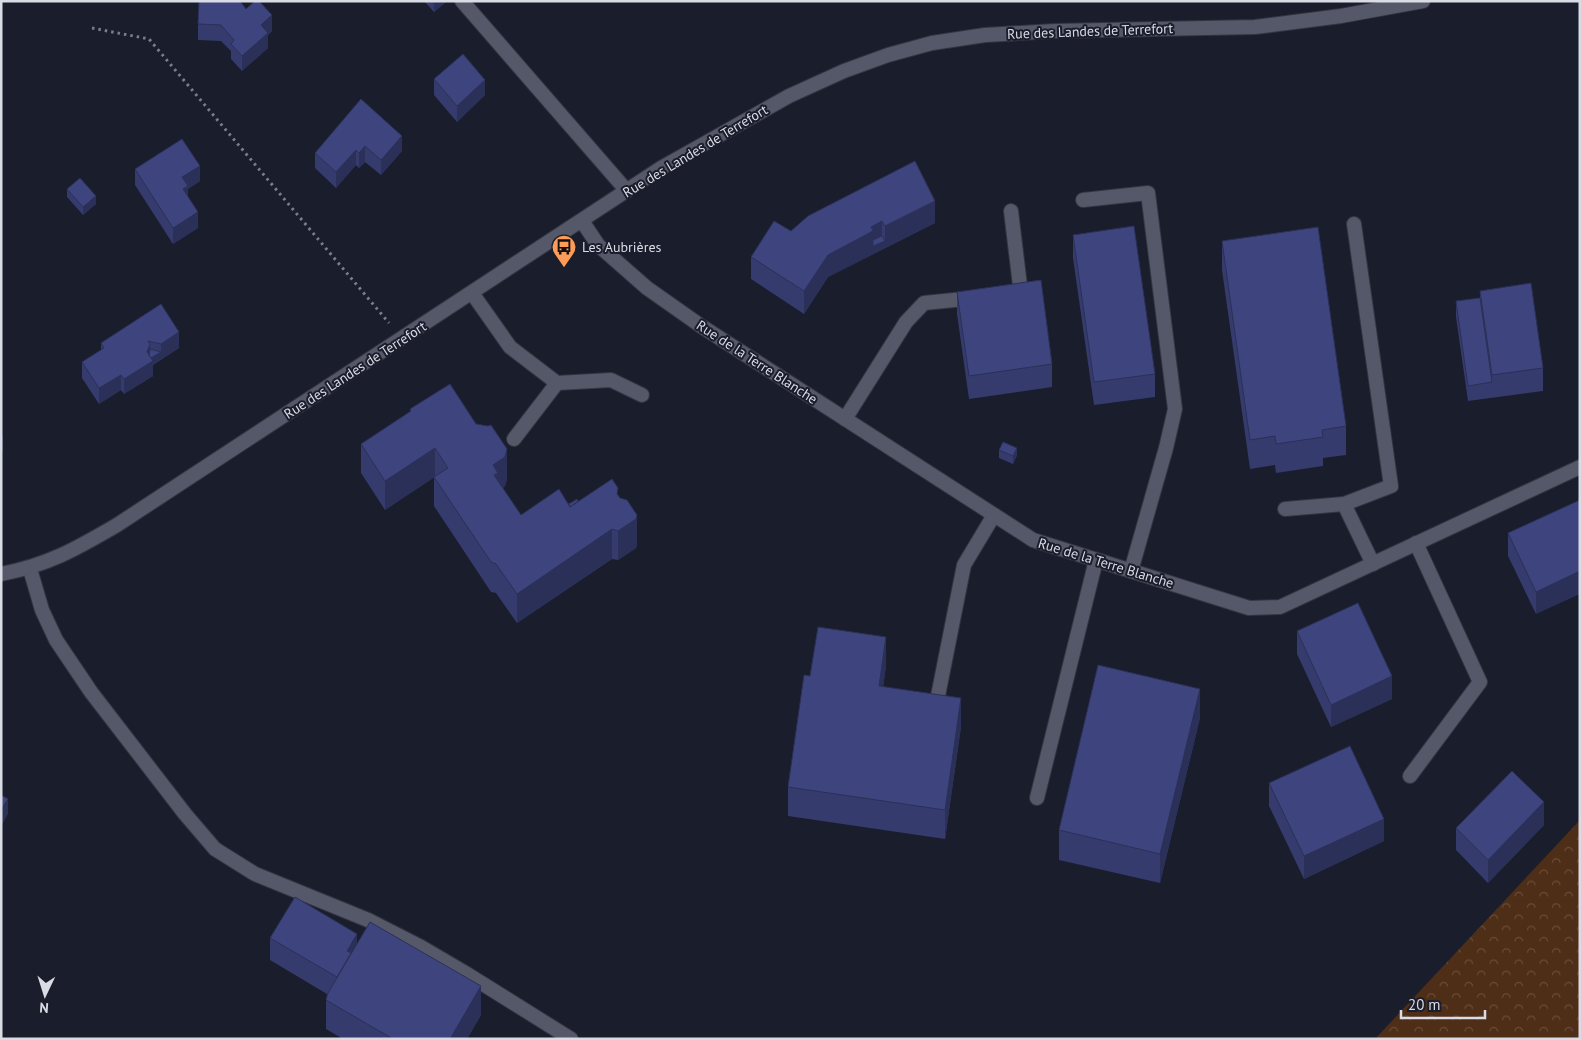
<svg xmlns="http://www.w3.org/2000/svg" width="1581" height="1040" viewBox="0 0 1581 1040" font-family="'PT Sans',sans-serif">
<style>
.forest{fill:url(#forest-crowns)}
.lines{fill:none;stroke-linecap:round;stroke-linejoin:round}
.service-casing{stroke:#343641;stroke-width:16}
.minor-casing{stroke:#343641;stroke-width:16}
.tertiary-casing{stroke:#343641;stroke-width:16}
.path{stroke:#7b7e8a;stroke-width:3;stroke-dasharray:2.5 4;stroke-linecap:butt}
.service{stroke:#555869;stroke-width:14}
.minor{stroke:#555869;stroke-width:14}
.tertiary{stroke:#555869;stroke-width:14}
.wall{fill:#353b6c}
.shaded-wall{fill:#2b3058}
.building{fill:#3e457e;stroke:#2b3058}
.labels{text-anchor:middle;stroke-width:4;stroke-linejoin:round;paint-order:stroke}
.street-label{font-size:14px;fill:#d9dbe5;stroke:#1a1d2b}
.poi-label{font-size:14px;fill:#d9dbe5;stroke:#1a1d2b;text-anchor:start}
</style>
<defs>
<pattern id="forest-crowns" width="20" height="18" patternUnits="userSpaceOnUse" patternTransform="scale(1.25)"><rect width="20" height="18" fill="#4f2e18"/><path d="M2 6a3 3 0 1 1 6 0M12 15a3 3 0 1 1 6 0" fill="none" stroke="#684c39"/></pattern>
</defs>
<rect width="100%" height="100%" fill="#1a1d2b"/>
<path class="forest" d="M1580,820V1039H1375Z"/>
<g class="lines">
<defs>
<g id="service">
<path d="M462,1L627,191"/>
<path d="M1083,200L1148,193L1175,409L1166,448L1131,571"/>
<path d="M1011,211L1021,294H1013"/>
<path d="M1354,224L1391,486L1344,504L1373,564"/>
<path d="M472,293L510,347L557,383L514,439"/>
<path d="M557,383L611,380L642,395"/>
<path d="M845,419L906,322L924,303L974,298"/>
<path d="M1285,509L1344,504"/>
<path d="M30,569L42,610L56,640L91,692L185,814L215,849L255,874L368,920L421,947L467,974L571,1039"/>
<path d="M936,706L964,565L994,515"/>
<path d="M1410,776L1480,682L1416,543"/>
<path d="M1037,798L1096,560"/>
</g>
<path id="minor" d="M582,221L598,245L647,288L701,326L1033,540L1249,608L1280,607L1580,467"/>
<path id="tertiary" d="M1,574C48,565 76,549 117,525L661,168L789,96L844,71L888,55L932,43L985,35L1055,31L1255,27L1341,16L1423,1"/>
</defs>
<use href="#service" class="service-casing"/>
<use href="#minor" class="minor-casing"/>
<use href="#tertiary" class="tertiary-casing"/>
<path class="path" d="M92,28L149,39L389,323"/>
<use href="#service" class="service"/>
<use href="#minor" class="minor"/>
<use href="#tertiary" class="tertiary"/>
</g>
<g class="wall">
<path d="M424,1H446V2L434,12Z"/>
<path d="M247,9L272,31L268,35V48L242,71L231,59V51L221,41L198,40V24Z"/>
<path d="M434,79L485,95L457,122L434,95Z"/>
<path d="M361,99L402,151L381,175L365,162L359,168L356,165L336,188L315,168V153Z"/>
<path d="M135,169L200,181L188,189V196L198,228L173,244L135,185Z"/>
<path d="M67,189L96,204L83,215L67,197Z"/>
<path d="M935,201V223L828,277L804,314L751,279V257L791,231Z"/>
<path d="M1073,235L1155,374V397L1094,405L1073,258Z"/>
<path d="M1222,241L1346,426V455L1323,458V466L1276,473L1275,465L1250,469L1222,270Z"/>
<path d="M1480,291L1543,368V391L1468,401L1456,317V301L1480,298Z"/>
<path d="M957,292L1052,364V387L969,399L957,314Z"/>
<path d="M161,304L179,348L153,365V376L124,394L121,390L99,404L82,378V362L101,350V343Z"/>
<path d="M410,409L507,479L505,486L503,488L521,515L578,501L618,495L637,544L636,548L618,560L612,559L517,623L496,593L491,592L434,506V477L385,510L361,473V444L410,412Z"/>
<path d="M999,450L1017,455L1013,464L999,458Z"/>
<path d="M1580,500L1536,614L1508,556V533Z"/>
<path d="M1297,631L1392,699L1331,727L1297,654Z"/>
<path d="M886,666L883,687L961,727L945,839L788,816V787L810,676Z"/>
<path d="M1200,718L1160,883L1059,860V830Z"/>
<path d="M1269,783L1384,841L1304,879L1269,806Z"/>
<path d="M1544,825L1488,883L1456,850V828Z"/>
<path d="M270,938L357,943L481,1015L467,1039H343L326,1029V1000L327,994L270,960Z"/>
</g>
<g class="shaded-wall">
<path d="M437,1H446V2L434,12V4Z"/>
<path d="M272,15V31L268,35V48L242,71V56L261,25Z"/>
<path d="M485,80V95L457,122V106Z"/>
<path d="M402,136V151L381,175V160Z"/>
<path d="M365,146V162L359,168V153Z"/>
<path d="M356,150V165L336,188V172Z"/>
<path d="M200,166V181L188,189V202L183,192L182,177Z"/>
<path d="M96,196V204L83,215V207Z"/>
<path d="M935,201V223L828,277L804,314V291L828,255L871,227L882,221V242L885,241V226Z"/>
<path d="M198,212V228L173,244V228Z"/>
<path d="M179,332V348L153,365V376L124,394V379L147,352L150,344V359L161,352V344Z"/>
<path d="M121,375V390L99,404V388Z"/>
<path d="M3,435V451L1,454V439Z"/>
<path d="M435,448V477L385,510V481Z"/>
<path d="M1017,448V455L1013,464V456Z"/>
<path d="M507,449V479L505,486L498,491L493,465Z"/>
<path d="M637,515V544L636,548L618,560V531Z"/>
<path d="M612,529V559L517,623V594Z"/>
<path d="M1580,571V594L1536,614V592Z"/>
<path d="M886,637V666L879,715V686Z"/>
<path d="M1392,676V699L1331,727V705Z"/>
<path d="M1200,689V718L1160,883V854Z"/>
<path d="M961,698V727L945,839V810Z"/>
<path d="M8,799V814L1,826V810Z"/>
<path d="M1544,802V825L1488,883V860Z"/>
<path d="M1384,819V841L1304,879V856Z"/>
<path d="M357,934V956L347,951Z"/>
<path d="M481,986V1015L467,1039H450Z"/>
</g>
<g class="building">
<path d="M199,1H240L246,9L255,1H259L272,15L261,25L268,33L242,56L231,44L234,40L221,25L198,24Z"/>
<path d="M431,1H437L434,4Z"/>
<path d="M463,54L485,80L457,106L434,79Z"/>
<path d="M361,99L402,136L381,160L365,146L359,153L356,150L336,172L315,153Z"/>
<path d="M182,139L200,166L182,177L188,186L183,189L198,212L173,228L135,169Z"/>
<path d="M915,161L935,201L885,226L882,221L871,227L873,231L828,255L804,291L751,257L774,221L791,231L808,216Z"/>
<path d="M80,178L96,196L83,207L67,189Z"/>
<path d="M1134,226L1155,374L1094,382L1073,235Z"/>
<path d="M1318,227L1346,426L1322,430L1323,437L1276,444L1275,436L1250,440L1222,241Z"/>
<path d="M882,236L885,241L873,246V240Z"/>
<path d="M1041,280L1052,364L969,376L957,292Z"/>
<path d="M1531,283L1543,368L1492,375L1480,291Z"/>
<path d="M1480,298L1492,382L1468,386L1456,301Z"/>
<path d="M161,304L179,332L161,344L148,341L150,344L147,352L153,361L124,379L121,375L99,388L82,362L104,348L101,343Z"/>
<path d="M150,349L161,352L151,358L149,355Z"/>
<path d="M450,384L476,424L488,426L491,425L507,449L505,457L493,465L498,473L494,475L521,515L559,489L570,507L612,479L618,488L617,494L620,498L627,500L637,515L636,519L618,531L612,529L517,594L496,564L491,562L434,477L448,468L435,448L385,481L361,444L411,411L410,409Z"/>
<path d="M1003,442L1017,448L1013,456L999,450Z"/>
<path d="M577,499L578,501L570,507L569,504Z"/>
<path d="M1580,500V571L1536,592L1508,533Z"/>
<path d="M1358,603L1392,676L1331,705L1297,631Z"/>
<path d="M818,627L886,637L879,686L961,698L945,810L788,787L804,675L810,676Z"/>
<path d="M1098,665L1200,689L1160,854L1059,830Z"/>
<path d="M1350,746L1384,819L1304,856L1269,783Z"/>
<path d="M1512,771L1544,802L1488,860L1456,828Z"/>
<path d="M1,795L8,799L1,810Z"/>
<path d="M295,897L357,934L347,951L351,953L337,977L270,938Z"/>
<path d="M370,922L481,986L450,1039H393L326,1000L328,993Z"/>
</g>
<defs>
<symbol id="bus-pin" viewBox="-11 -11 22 30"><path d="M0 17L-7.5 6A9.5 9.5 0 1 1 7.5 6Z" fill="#fe9c57" stroke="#1a1d2b"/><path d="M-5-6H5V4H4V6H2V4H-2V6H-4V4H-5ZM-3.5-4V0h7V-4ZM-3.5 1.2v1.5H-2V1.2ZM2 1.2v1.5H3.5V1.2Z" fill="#111"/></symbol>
</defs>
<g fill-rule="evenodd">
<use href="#bus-pin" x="550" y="233" width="28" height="38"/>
</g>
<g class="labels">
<g class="street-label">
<text transform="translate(1090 31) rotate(-2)" y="5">Rue des Landes de Terrefort</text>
<text transform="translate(695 151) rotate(-31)" y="5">Rue des Landes de Terrefort</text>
<text transform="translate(757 362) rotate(33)" y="5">Rue de la Terre Blanche</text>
<text transform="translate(355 370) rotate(-33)" y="5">Rue des Landes de Terrefort</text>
<text transform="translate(1106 563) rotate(17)" y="5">Rue de la Terre Blanche</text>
</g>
<g class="poi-label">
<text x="582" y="252">Les Aubrières</text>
</g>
</g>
<rect width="1581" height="1040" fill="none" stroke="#d9dbe5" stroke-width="5"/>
<g transform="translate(45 995) rotate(184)" stroke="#1a1d2b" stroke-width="4" paint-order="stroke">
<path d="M0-4L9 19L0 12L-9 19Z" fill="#d9dbe5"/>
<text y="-8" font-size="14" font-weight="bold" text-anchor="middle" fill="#d9dbe5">N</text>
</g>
<path d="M1401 1010v8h84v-8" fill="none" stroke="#d9dbe5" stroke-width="2.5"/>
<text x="1408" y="1010" font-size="15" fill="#d9dbe5" stroke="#1a1d2b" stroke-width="4" paint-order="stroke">20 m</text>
</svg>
